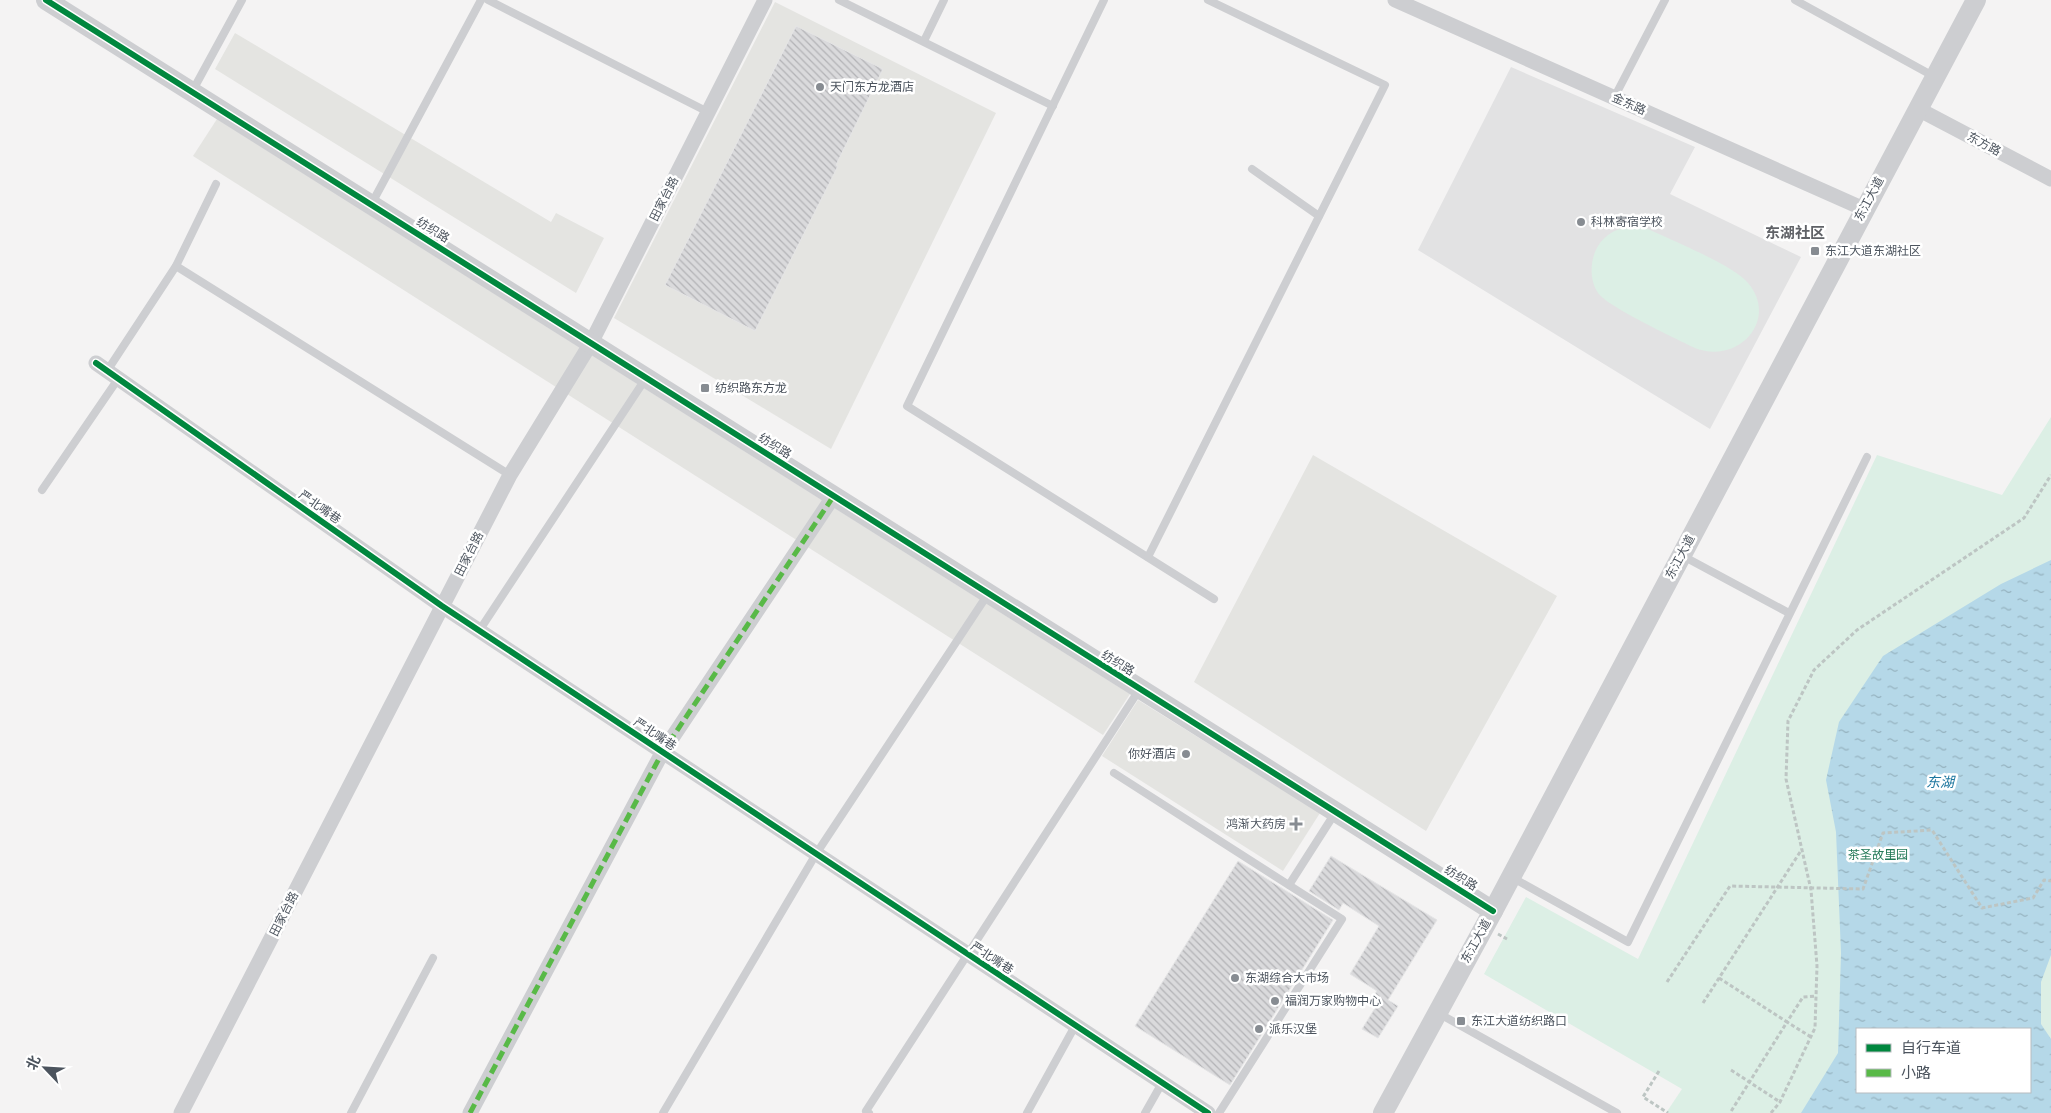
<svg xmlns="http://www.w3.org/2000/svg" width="2051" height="1113" viewBox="0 0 2051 1113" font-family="Commissioner,'Noto Sans SC',sans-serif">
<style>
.commercial{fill:#e4e4e1}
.education{fill:#e2e2e3}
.green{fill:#dcefe5;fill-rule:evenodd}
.water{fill:url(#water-ripples);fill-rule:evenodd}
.building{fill:url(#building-back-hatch);stroke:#e5e5e6}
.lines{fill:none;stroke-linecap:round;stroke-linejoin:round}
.path{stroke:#bdc5c3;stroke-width:3;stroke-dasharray:4 2.5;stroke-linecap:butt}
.service{stroke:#cdced1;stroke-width:8}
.minor{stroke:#cdced1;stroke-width:15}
.tertiary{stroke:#cdced1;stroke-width:20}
.quiet{stroke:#58b947;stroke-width:5;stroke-dasharray:10 5;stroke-linecap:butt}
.cycleway-casing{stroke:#fff;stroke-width:9}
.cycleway{stroke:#00873e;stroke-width:6}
.poi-dot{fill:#878c92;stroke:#fff;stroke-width:2}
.labels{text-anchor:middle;stroke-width:5;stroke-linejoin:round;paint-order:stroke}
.poi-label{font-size:12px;fill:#4c545e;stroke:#fff;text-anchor:start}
.street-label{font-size:12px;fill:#4c545e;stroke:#fff}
.park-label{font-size:12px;fill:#237957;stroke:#fff}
.water-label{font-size:14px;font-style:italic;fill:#1e779f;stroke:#fff}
.quarter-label{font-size:15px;font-weight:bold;fill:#606267;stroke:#fff}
</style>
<defs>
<pattern id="water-ripples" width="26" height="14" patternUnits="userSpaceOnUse" patternTransform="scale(1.25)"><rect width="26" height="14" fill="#b5d8e8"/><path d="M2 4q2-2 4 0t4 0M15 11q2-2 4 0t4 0" fill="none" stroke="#95b2bf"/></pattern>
<pattern id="building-back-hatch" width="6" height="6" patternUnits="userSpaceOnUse" patternTransform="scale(1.25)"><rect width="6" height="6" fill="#dadadc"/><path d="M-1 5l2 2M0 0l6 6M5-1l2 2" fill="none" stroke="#b3b3b6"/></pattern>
</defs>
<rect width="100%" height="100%" fill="#f4f3f3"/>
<g class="commercial">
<path d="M775,2L996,113L831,449L614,318Z"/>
<path d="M235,33L551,222L556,213L604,238L576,293L215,69Z"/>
<path d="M217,119L1130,694L1103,735L193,156Z"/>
<path d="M1313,455L1557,596L1426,831L1194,682Z"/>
<path d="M1138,700L1320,813L1283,871L1102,756Z"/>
</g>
<path class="education" d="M1511,67L1695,147L1670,194L1801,257L1710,429L1418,250Z"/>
<g class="green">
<path d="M1630,226L1644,227C1668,239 1734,265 1748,283C1779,319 1739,365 1695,348C1675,338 1608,307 1598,293C1590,281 1590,265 1595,252C1601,237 1614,229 1630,226Z"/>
<path d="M2051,417V1113H1666L1682,1089L1484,974L1526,897L1638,959L1877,455L2002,495ZM1857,1029H2030V1092H1857Z"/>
</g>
<path class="water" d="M2051,560V955L2041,982V1024L2051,1039V1113H1801L1838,1053L1841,953L1836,832L1826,780L1839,722L1883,656L2001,584ZM1857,1029H2030V1092H1857Z"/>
<g class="building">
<path d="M796,26L883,69L836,165L838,166L755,331L665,285Z"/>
<path d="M1331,856L1437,920L1388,1000L1398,1006L1378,1038L1362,1029L1375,1008L1368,1004L1377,991L1350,974L1379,926L1343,903L1339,910L1309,891Z"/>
<path d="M1238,861L1333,920L1230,1085L1135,1026Z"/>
</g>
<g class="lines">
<g class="path">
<path d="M1498,934L1507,939"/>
<path d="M1719,978L1787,1022L1730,1113"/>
<path d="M1667,982L1730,886L1863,889L1883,833L1932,830L1982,908L2033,898L2044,880L2051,881"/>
<path d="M1703,1003L1802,849"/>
<path d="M1811,1037L1787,1022L1803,997L1816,996"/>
<path d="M1731,1070L1780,1102"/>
<path d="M1659,1071L1643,1097L1668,1113"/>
<path d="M1771,1113L1780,1102L1815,1028L1817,966L1811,890L1786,779L1788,721L1814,670L1857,630L2024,518L2051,475"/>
</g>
<g class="service">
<path d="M488,0L708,112"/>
<path d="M839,0L1053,106"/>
<path d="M1104,0L907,406L1214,599"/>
<path d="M1795,0L1935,77"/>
<path d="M924,41L944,0"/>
<path d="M193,90L242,0"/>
<path d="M1614,98L1665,0"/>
<path d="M1252,169L1319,216"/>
<path d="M372,203L481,0"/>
<path d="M176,266L510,475"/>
<path d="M107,371L176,266L216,184"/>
<path d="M42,490L118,379"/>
<path d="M1681,555L1789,613"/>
<path d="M1148,557L1385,85L1208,0"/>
<path d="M479,631L646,378"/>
<path d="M1114,773L1342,919L1219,1113"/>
<path d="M1513,878L1628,942L1867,457"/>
<path d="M1289,885L1335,813"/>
<path d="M1438,1013L1617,1113"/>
<path d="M351,1113L433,958"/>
<path d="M663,1113L816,854L988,594"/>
<path d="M869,1113L866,1111L1139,690"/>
<path d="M1027,1113L1075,1026"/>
<path d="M1145,1113L1162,1083"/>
</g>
<g class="minor">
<path d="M1395,0L1864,209"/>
<path d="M1918,109L2051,179"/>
<path d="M96,363L442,606L1208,1113"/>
<path d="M181,1113L510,475L591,343L765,0"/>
<path d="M470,1113L662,753L833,497"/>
</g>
<g class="tertiary">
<path d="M46,0L1493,911"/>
<path d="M1383,1113L1493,911L1976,0"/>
</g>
<path class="quiet" d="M470,1113L662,753L833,497"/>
<defs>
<g id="cycleway">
<path d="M46,0L1493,911"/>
<path d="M96,363L442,606L1208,1113"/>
</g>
</defs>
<use href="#cycleway" class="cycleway-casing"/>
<use href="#cycleway" class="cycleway"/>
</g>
<g class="poi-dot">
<circle cx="820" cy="87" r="5"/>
<circle cx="1581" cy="222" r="5"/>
<rect x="1810" y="246" width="10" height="10" rx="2.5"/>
<rect x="700" y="383" width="10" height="10" rx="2.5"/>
<circle cx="1186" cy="754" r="5"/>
<path d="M1293.5 816.5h5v5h5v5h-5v5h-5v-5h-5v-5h5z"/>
<circle cx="1235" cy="978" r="5"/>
<circle cx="1275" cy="1001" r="5"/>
<rect x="1456" y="1016" width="10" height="10" rx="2.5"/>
<circle cx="1259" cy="1029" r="5"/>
</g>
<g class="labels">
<g class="poi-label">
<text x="830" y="91">天门东方龙酒店</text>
<text x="1591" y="226">科林寄宿学校</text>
<text x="1825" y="255">东江大道东湖社区</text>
<text x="715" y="392">纺织路东方龙</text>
<text x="1176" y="758" text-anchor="end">你好酒店</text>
<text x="1286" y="828" text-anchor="end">鸿渐大药房</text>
<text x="1245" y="982">东湖综合大市场</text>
<text x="1285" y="1005">福润万家购物中心</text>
<text x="1471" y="1025">东江大道纺织路口</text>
<text x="1269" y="1033">派乐汉堡</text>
</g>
<g class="street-label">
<text transform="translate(1629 104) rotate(24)" y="4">金东路</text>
<text transform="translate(1984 144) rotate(28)" y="4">东方路</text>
<text transform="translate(664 199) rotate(-63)" y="4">田家台路</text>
<text transform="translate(1869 199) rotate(-62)" y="4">东江大道</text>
<text transform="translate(433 230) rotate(32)" y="4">纺织路</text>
<text transform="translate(775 446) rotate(32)" y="4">纺织路</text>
<text transform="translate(320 507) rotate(35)" y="4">严北嘴巷</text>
<text transform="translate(469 554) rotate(-63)" y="4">田家台路</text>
<text transform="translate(1680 557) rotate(-62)" y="4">东江大道</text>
<text transform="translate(1118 663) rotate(32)" y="4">纺织路</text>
<text transform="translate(655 734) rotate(34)" y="4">严北嘴巷</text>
<text transform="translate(1461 878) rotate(32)" y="4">纺织路</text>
<text transform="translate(284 914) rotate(-63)" y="4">田家台路</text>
<text transform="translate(1476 941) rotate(-61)" y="4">东江大道</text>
<text transform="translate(992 958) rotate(33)" y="4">严北嘴巷</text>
</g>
<g class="park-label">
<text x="1878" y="859">茶圣故里园</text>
</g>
<g class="water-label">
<text x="1940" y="787">东湖</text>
</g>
<g class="quarter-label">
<text x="1795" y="238">东湖社区</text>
</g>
</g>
<rect x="1856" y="1028" width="175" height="65" fill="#ffffff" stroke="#b7bbbf"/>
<rect x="1866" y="1044" width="25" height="8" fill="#00873e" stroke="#b7bbbf"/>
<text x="1901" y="1053" font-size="15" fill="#4c545e">自行车道</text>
<rect x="1866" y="1069" width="25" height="8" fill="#58b947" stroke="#b7bbbf"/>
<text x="1901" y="1078" font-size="15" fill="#4c545e">小路</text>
<g transform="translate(45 1068) rotate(295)" stroke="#ffffff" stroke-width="4" paint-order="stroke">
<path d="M0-4L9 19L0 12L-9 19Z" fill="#4c545e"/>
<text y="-8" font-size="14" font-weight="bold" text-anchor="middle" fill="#4c545e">北</text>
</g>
</svg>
